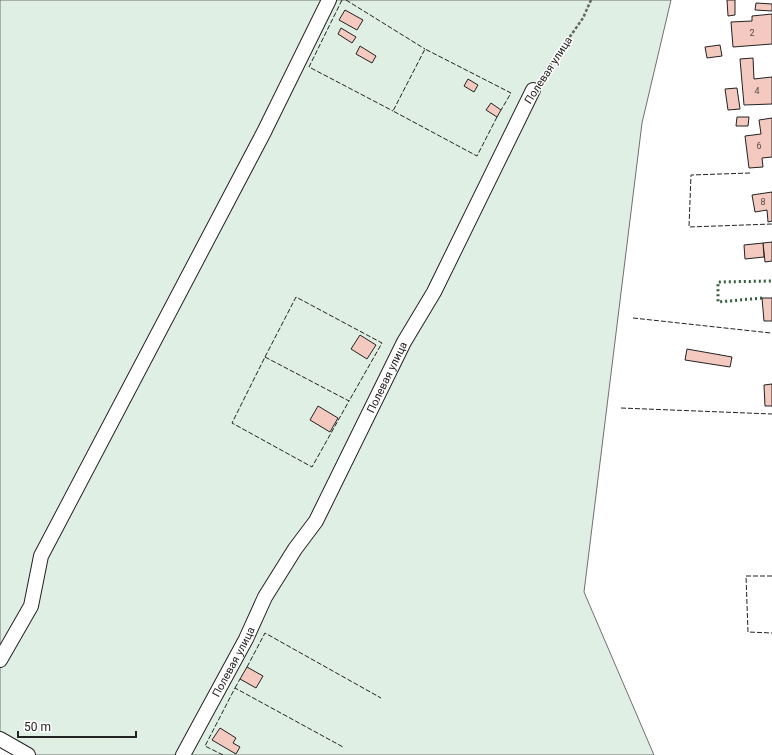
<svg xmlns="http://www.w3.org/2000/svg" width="772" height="755" viewBox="0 0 772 755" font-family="Roboto,sans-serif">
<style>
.green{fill:#e0efe3;stroke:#6f6f6f}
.building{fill:#f3c9c0;stroke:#222}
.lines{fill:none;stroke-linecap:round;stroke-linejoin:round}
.minor-casing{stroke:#222;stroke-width:16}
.path{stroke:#646464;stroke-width:2.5;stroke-dasharray:3 2;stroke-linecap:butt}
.minor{stroke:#fff;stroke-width:14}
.hedge{stroke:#2f5e38;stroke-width:3;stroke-dasharray:2 3;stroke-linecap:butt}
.fence{stroke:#222;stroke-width:1;stroke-dasharray:5 2;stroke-linecap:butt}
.labels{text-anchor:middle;stroke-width:3;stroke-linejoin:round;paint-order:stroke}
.number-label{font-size:9px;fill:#564c4a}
.street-label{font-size:11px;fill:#222;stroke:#fff}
</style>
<rect width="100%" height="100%" fill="#fff"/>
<path class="green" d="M0,0H671L642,123L584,592L654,755H28L0,739Z"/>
<g class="building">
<path d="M727,0H735V15L728,16Z"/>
<path d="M756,3L772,4V11L755,10Z"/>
<path d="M345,10L363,20L357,30L339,20Z"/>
<path d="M772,14V44L733,47L731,22L752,21V16Z"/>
<path d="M341,28L356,37L352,43L338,34Z"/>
<path d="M720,45L722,56L707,58L705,47Z"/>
<path d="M360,46L376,56L372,63L356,54Z"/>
<path d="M753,58L754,79L772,77V104L744,105L740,59Z"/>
<path d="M468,79L478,85L474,92L464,86Z"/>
<path d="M737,88L740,109L728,110L725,89Z"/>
<path d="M491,103L501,110L497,117L486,110Z"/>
<path d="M737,117H749L748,126H736Z"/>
<path d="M772,118V157L762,158L763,167L749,168L745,136L761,134L759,120Z"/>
<path d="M772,192V221L768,222L767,210L755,212L752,195Z"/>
<path d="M772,242V261L765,262L763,243Z"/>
<path d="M763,243L764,257L745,259L744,245Z"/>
<path d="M762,298H772V321H764Z"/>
<path d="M360,335L376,345L367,359L351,349Z"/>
<path d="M687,349L732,357L730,367L685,360Z"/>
<path d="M772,384V406H765L764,385Z"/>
<path d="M318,406L338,418L330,432L310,420Z"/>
<path d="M247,667L263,676L256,688L240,679Z"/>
<path d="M220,728L236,738L233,743L240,747L236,754L212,740Z"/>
</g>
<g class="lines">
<defs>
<g id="minor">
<path d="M0,660L31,606L41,556L264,132L329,0"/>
<path d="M0,739L28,755"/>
<path id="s1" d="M183,755L246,639L265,597L295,549L316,521L404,342L434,292L533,90"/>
</g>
</defs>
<use href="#minor" class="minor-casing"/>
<path class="path" d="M541,78L583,18L591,0"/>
<use href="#minor" class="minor"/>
<path class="hedge" d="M762,298L718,302V282L772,281"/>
<g class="fence">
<path d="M342,0L309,67L393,111"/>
<path d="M346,0L425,49"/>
<path d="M497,117L477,156L393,111L425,49L511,93L501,110"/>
<path d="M750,173L691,175L689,227L772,224"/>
<path d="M633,318L771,333"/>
<path d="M265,357L349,401L312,467L232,423Z"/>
<path d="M265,357L296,297L382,343L349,401"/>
<path d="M621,408L772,414"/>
<path d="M772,576H746L748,632L772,633"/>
<path d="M247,667L265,633L381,698"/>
<path d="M235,688L240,679"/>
<path d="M223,755L205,746L235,688L343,747"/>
</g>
</g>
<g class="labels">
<g class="number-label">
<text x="752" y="36">2</text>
<text x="757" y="94">4</text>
<text x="759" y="149">6</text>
<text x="763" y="205">8</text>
</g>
<g class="street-label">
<text transform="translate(548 70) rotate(-57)" y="4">Полевая улица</text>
<text dy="4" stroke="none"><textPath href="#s1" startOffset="430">Полевая улица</textPath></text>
<text dy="4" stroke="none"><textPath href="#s1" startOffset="106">Полевая улица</textPath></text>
</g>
</g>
<path d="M18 731v6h118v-6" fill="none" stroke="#222222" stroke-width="2"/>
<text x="24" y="731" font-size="12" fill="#222222" stroke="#ffffff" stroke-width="3" paint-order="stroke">50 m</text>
</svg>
